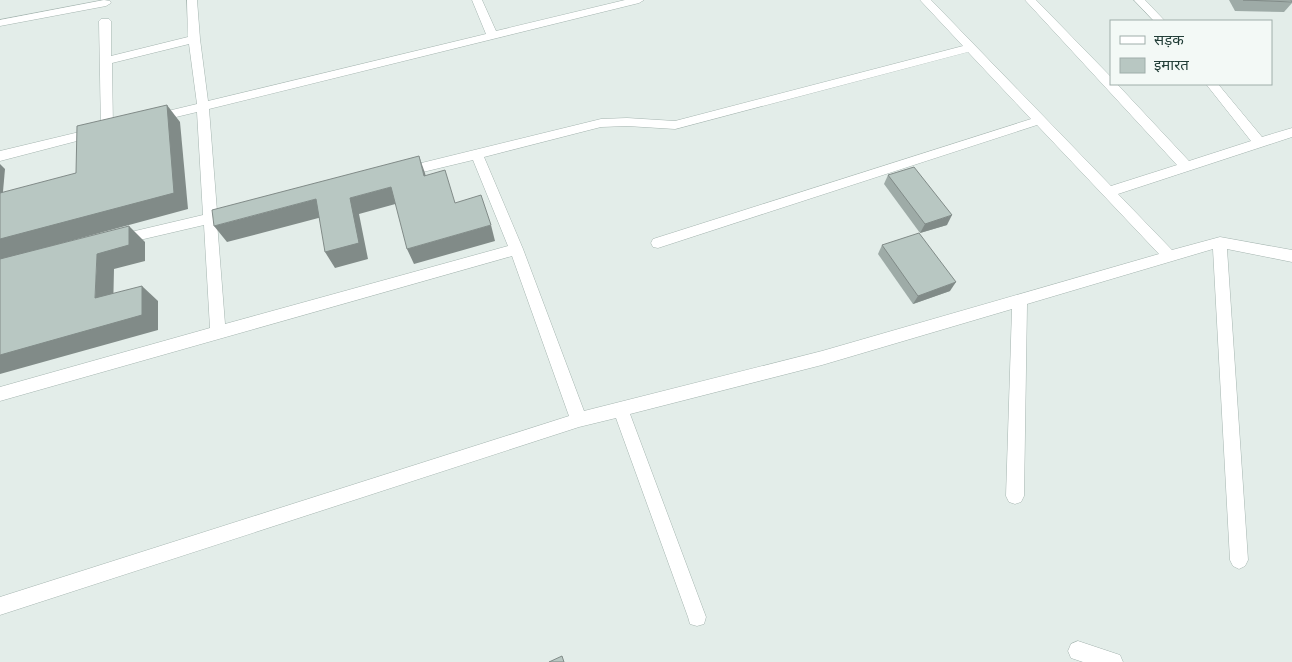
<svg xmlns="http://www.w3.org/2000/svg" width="1292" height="662" viewBox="0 0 1292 662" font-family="'Archivo Narrow','Noto Sans Devanagari',sans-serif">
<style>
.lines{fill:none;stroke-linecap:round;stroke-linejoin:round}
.street-casing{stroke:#a5b5b0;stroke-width:1}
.street{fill:#fff;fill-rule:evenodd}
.wall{fill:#9eaba7}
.shaded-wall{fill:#818b88}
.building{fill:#b8c7c2;stroke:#818b88}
</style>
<rect width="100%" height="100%" fill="#e3ede9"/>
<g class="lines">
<defs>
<g id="street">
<path d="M104,0L110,1L111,3L106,6L0,26V20Z"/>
<path d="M187,0H197L200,39L208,101L486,34L472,0H482L496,31L625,0H644L639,3L209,109L217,211L232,208L237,209L239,213L237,217L217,222L225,324L508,246L473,160L402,177L397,175L396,172L397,169L601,119L627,118L675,121L963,46L920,0H931L1111,186L1177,165L1025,0H1036L1111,77V84H1117L1189,161L1251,141L1206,84H1218L1262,137L1292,128V137L1118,194L1172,250L1220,237L1292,250V262L1227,249L1248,560L1245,566L1239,569L1233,566L1230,560L1213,249L1027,304L1024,496L1021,502L1015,504L1009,502L1006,496L1012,309L822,365L630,414L706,617L704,624L697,626L690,624L688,617L616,418L579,427L0,615V597L569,416L512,256L0,401V387L210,328L204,225L118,245L113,244L111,240L113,236L118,235L203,215L197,112L155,122L149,118L151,115L197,104L189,44L112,63L113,130L111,133L107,134L102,132L96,136L0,161V151L96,128L101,130L99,21L101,19H109L111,21V56L188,37ZM968,52L1031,119L653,239L651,243L653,247L658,248L1037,125L1159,254L822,351L584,411L523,249L484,157L601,127L627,126L675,129Z"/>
<path d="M1134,0H1145L1165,21H1154Z"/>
<path d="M1078,641L1120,655L1123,662H1083L1071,658L1068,651L1071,644Z"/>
</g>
</defs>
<use href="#street" class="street-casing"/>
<use href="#street" class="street"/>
</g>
<g class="wall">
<path d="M1229,0H1291L1292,3L1284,12L1235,11Z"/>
<path d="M888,175L947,225L920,233L884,184Z"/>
<path d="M882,245L950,291L913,304L878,254Z"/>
</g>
<g class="shaded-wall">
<path d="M167,105L180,122L188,209L0,260V239Z"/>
<path d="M419,156L425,173L430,192L424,176Z"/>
<path d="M0,164L5,169L1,214L0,213Z"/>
<path d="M391,187L399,203L359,214L368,259L335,268L325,252L350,198Z"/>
<path d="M316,199L326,216L227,242L214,226Z"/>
<path d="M952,215L947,225L920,233L925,224Z"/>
<path d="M491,225L495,241L414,264L407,249Z"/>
<path d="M129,226L145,242V261L114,269L113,313L95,298L97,254Z"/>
<path d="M956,282L950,291L913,304L918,296Z"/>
<path d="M142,286L158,301V330L0,374V355Z"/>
</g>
<g class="building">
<path d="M1243,0H1291L1292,2L1244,0Z"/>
<path d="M167,105L174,193L0,239V193L76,173L77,126Z"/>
<path d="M419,156L424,176L445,170L455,203L481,195L491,225L407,249L391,187L350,198L359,243L325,252L316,199L214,226L212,210Z"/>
<path d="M914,167L952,215L925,224L888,175Z"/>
<path d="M129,226V245L97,254L95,298L142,286V315L0,355V259Z"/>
<path d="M919,233L956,282L918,296L882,245Z"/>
<path d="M562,656L564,662H549Z"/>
</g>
<rect x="1110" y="20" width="162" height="65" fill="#f3f9f6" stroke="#9faeaa"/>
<rect x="1120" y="36" width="25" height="8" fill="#ffffff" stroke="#9faeaa"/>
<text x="1154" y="45" font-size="15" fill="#223e38">सड़क</text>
<rect x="1120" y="58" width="25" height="15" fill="#b8c7c2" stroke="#9faeaa"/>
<text x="1154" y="70" font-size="15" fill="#223e38">इमारत</text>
</svg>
